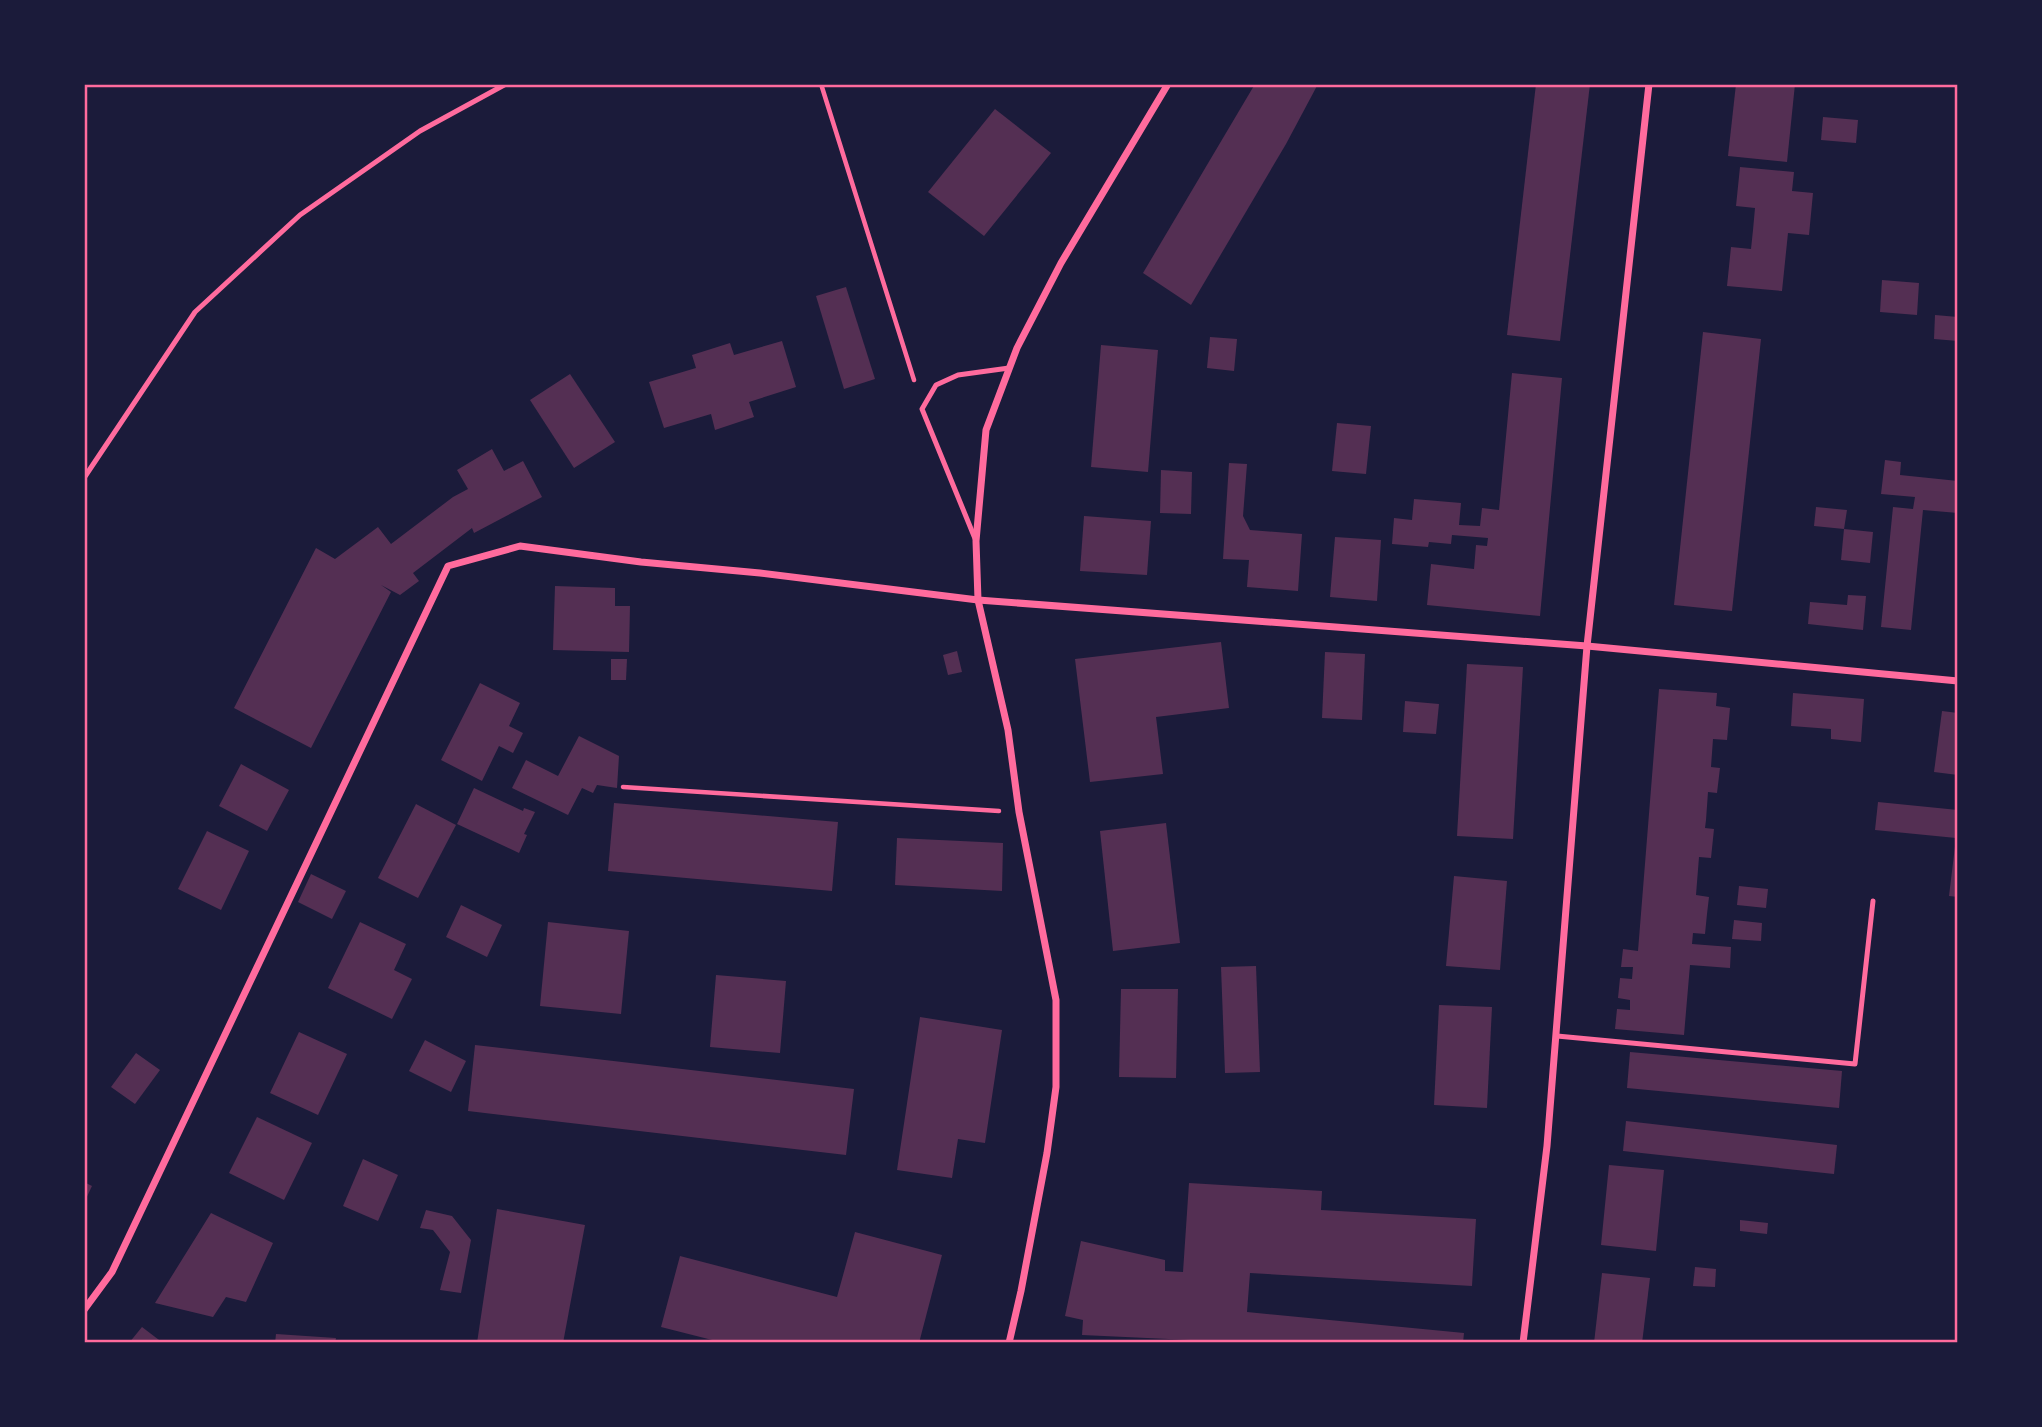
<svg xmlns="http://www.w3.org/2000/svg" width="2042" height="1427" viewBox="0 0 2042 1427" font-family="'Zilla Slab',serif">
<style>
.building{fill:#542f53}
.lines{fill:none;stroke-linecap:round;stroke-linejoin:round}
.path{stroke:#ff6b9d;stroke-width:4.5}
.service{stroke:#ff6b9d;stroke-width:5}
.minor{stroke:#ff6b9d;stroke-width:7}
.neatline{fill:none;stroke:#ff6b9d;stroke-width:2.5}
</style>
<rect width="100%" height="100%" fill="#1b1b3a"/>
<g class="building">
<path d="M1255,84H1318L1286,144L1191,305L1143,273Z"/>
<path d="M1536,84H1590L1560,341L1507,335Z"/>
<path d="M1736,84H1795L1787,162L1728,156Z"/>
<path d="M995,109L1051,153L984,236L928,192Z"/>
<path d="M1823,117L1858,120L1856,143L1821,140Z"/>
<path d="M1740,167L1794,172L1792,191L1813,193L1809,235L1788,233L1782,291L1727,286L1731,247L1751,249L1753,230L1755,208L1736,206Z"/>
<path d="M1882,280L1919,283L1917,315L1880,312Z"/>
<path d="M846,287L875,379L844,389L816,296Z"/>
<path d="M1935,315L1958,317V341L1934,339Z"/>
<path d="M1703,332L1761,339L1732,611L1674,605Z"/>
<path d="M1210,337L1237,339L1234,371L1207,368Z"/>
<path d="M782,341L796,387L749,402L754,417L715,430L711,414L664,428L649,382L696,368L692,355L730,343L734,355Z"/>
<path d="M1101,345L1158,350L1148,472L1091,467Z"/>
<path d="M1512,373L1562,378L1540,616L1427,605L1431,564L1474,569L1476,545L1487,546L1488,538L1452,535L1451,544L1429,542L1428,547L1392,544L1394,518L1412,520L1414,499L1461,503L1459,525L1480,526L1482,508L1499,510Z"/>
<path d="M570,374L615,442L574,468L530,400Z"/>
<path d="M1337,423L1371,426L1366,474L1332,471Z"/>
<path d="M492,449L504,471L523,461L542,497L474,533L472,528L413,573L419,581L400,595L381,585L391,592L311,748L234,708L316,548L335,559L378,527L391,544L453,497L468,489L457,470Z"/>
<path d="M1885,460L1901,462L1900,475L1958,481V513L1923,510L1911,630L1881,627L1893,507L1913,509L1915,497L1881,494Z"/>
<path d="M1229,463L1247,464L1243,516L1250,530L1302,534L1298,591L1247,587L1249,560L1223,559Z"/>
<path d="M1161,470L1192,472L1191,514L1160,513Z"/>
<path d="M1816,507L1847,510L1844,529L1814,526Z"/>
<path d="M1084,516L1151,521L1147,575L1080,571Z"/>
<path d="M1844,529L1873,532L1870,563L1841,560Z"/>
<path d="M1335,537L1381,540L1377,601L1330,597Z"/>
<path d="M555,586L615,588V606H630L629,652L553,650Z"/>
<path d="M1848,595L1866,596L1863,630L1808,624L1810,602L1847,605Z"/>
<path d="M1221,642L1229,708L1156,717L1163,774L1090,782L1075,659Z"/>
<path d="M957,651L962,672L948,675L943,655Z"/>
<path d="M1325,652L1365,654L1362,720L1322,718Z"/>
<path d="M611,659H627L626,680H611Z"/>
<path d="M1467,664L1523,667L1513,839L1457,836Z"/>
<path d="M480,683L520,703L509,726L523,733L513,753L499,746L482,781L441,760Z"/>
<path d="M1659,689L1717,693L1716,706L1730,708L1727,740L1713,739L1711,767L1720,768L1717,793L1708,792L1706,820L1705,828L1714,829L1711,858L1699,857L1696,895L1709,897L1707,914L1705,934L1693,933L1692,944L1731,947L1730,968L1690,965L1684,1035L1615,1029L1617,1009L1630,1010V1000L1618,998L1620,978L1632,979L1633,967H1621L1623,949L1638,951Z"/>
<path d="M1793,693L1864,699L1861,742L1831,739V729L1791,726Z"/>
<path d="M1405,701L1439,704L1436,734L1403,732Z"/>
<path d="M1942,711L1958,713V775L1934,772Z"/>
<path d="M579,736L619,756L617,788L597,785L593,793L582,788L568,815L512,788L526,760L558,776Z"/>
<path d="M241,764L289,790L267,831L219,806Z"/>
<path d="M474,788L523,811L524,808L535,812L524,834L527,835L519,853L457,824Z"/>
<path d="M1878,802L1958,810V897L1949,896L1956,838L1875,830Z"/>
<path d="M614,803L838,822L832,891L608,871Z"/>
<path d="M416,804L456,825L418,898L378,878Z"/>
<path d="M1166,823L1180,943L1113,951L1100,831Z"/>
<path d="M207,831L249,851L221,910L178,889Z"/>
<path d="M897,838L1003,843L1002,891L895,885Z"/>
<path d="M311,874L346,891L332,919L298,902Z"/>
<path d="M1454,876L1507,881L1500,970L1446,966Z"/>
<path d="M1739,886L1768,889L1766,908L1737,905Z"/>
<path d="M461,905L502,925L487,957L446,937Z"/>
<path d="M1734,920L1762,923L1761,941L1732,939Z"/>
<path d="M360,922L406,944L394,970L412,979L392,1019L328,988Z"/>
<path d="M548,922L629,931L621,1014L540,1006Z"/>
<path d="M1256,966L1260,1072L1225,1073L1221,967Z"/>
<path d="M716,975L786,981L780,1053L710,1047Z"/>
<path d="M1121,989H1178L1176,1078L1119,1077Z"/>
<path d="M1439,1005L1492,1007L1487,1108L1434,1105Z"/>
<path d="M920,1017L1002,1030L985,1143L958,1139L952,1178L897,1170Z"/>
<path d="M299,1032L347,1054L318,1115L270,1093Z"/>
<path d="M425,1040L466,1061L451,1092L409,1071Z"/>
<path d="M475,1045L854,1089L846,1155L468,1111Z"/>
<path d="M1630,1052L1842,1071L1839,1108L1627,1088Z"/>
<path d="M136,1053L160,1070L135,1104L111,1087Z"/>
<path d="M257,1117L312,1143L284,1200L229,1173Z"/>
<path d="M1626,1121L1837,1145L1834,1174L1623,1151Z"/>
<path d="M363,1159L398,1175L378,1221L343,1206Z"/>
<path d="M1609,1165L1664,1170L1656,1251L1601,1245Z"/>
<path d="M84,1182L92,1186L84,1203Z"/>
<path d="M1189,1183L1322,1191L1321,1210L1476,1219L1472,1286L1250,1273L1247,1312L1464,1333L1463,1343H1190V1340L1082,1335L1083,1320L1065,1316L1081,1241L1165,1260V1271L1183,1272Z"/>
<path d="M497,1209L585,1225L563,1343H477Z"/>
<path d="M426,1210L452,1216L471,1240L461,1293L440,1290L450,1252L433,1230L420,1228Z"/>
<path d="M211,1213L273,1243L246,1302L226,1297L213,1317L155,1303Z"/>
<path d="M1740,1220L1768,1223L1767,1234L1740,1231Z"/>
<path d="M855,1232L942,1255L919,1343H724L661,1327L680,1256L837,1297Z"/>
<path d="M1695,1267L1716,1269L1715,1287L1693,1286Z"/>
<path d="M1602,1273L1650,1278L1642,1343H1594Z"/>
<path d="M142,1327L163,1343H129Z"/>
<path d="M276,1334L336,1338L335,1343H275Z"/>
</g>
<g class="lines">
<g class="path">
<path d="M821,84L914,380"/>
<path d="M623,787L999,811"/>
</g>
<g class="service">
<path d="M84,478L195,312L300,215L420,131L506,84"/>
<path d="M976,541L922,409L936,385L958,375L1009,368"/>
<path d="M1557,1036L1855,1064L1873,901"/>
</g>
<g class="minor">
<path d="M84,1310L112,1272L448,566L520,546L641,562L760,573L978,600L1587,646L1958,681"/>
<path d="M1009,1343L1021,1291L1047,1153L1056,1087V1000L1019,812L1008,730L978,600L976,541L986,430L1017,348L1061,263L1168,84"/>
<path d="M1523,1343L1547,1146L1587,646L1649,84"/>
</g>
</g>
<rect width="2042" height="1427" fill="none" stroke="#1b1b3a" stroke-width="172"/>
<rect x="86" y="86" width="1870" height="1255" class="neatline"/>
</svg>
